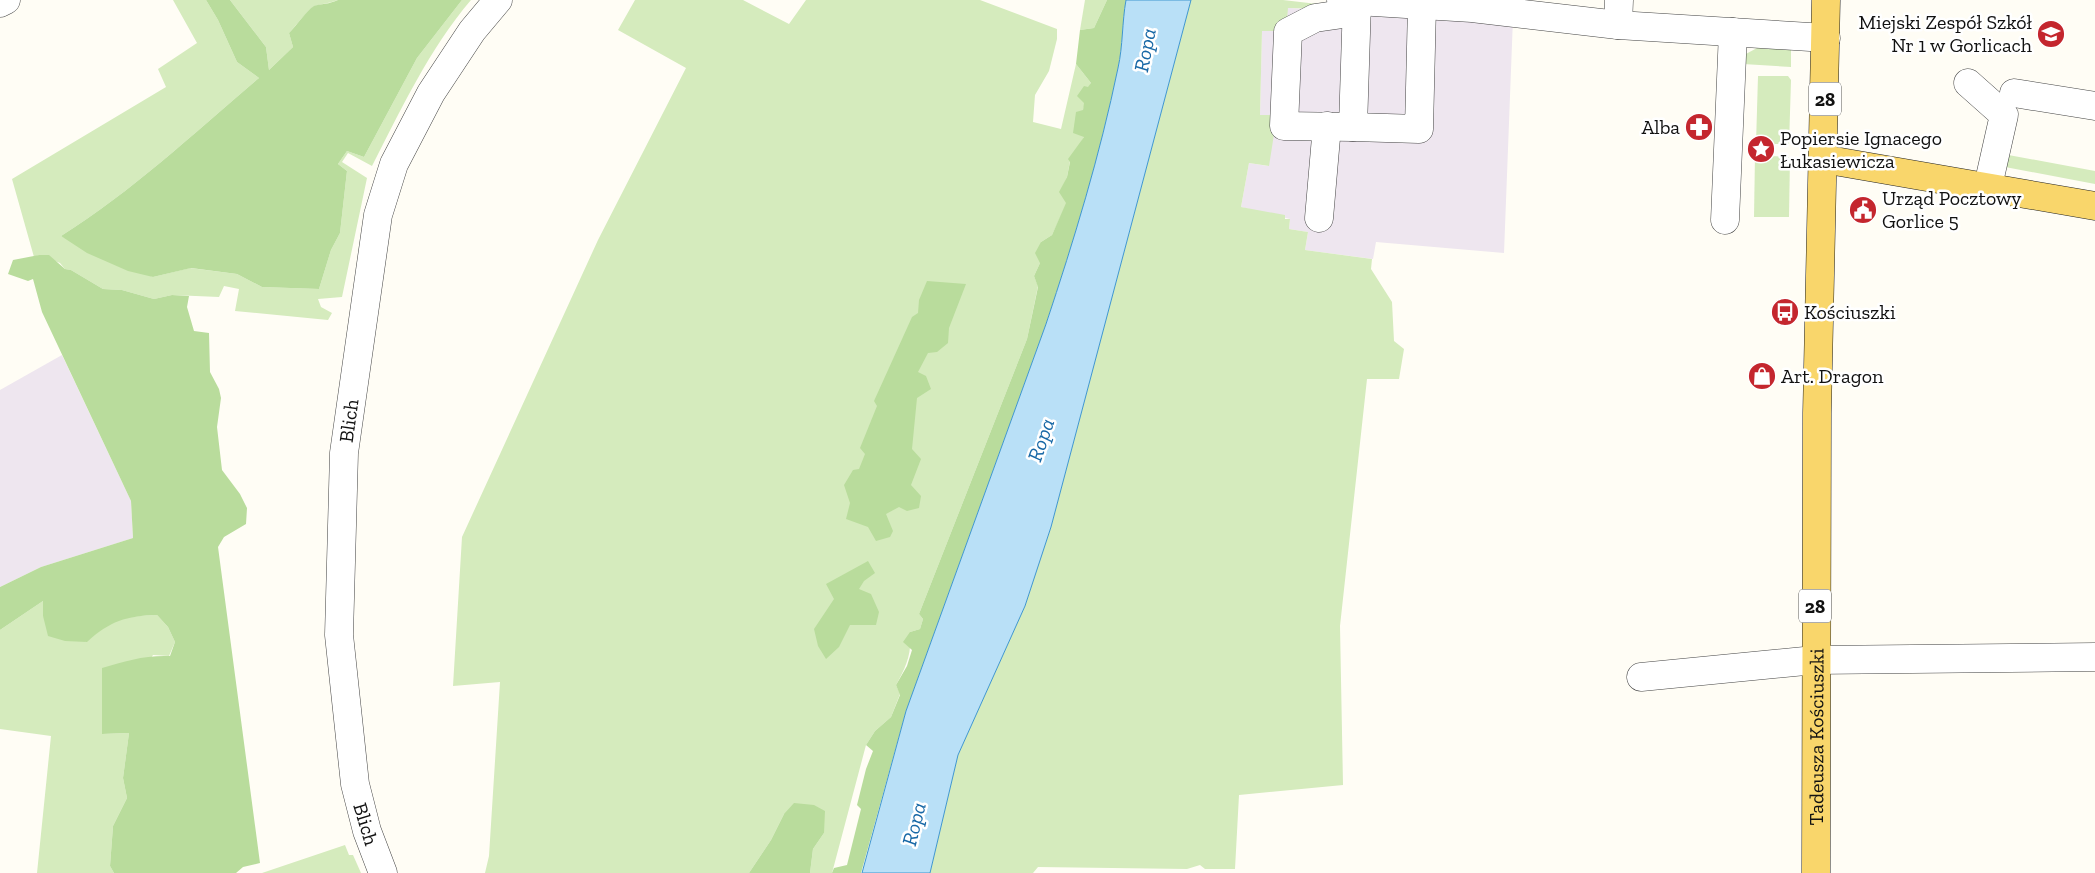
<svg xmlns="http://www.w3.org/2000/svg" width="2095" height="873" viewBox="0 0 2095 873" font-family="'Zilla Slab',serif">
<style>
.industrial{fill:#eee6ef}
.green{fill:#d5ebbd}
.forest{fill:#b9dc9c}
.water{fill:#b9e0f7;stroke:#3f96cf}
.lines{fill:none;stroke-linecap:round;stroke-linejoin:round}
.minor-casing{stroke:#444;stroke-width:29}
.major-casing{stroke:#222;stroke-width:29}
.minor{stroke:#fff;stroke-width:28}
.major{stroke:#f9d66b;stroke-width:28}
.labels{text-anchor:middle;stroke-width:5;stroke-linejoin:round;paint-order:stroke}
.shield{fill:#fff;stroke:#585858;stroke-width:1}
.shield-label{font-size:19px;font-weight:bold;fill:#111}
.poi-label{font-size:20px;fill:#111;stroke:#fff;text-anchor:start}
.street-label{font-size:20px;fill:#111;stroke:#fff}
.water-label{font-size:21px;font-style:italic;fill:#1768a6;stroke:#fff}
</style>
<rect width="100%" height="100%" fill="#fffdf5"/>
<g class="industrial">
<path d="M1288,8L1513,18L1504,253L1376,242L1373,259L1305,250L1308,232L1289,229L1290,219L1241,207L1249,163L1268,166L1276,115H1260L1262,31Z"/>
<path d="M62,355L131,501L133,538L41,567L0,587V390Z"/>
</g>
<g class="green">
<path d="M173,0H206L218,20L237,62L259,78C194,133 133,191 61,236L153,277L190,268L237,274L262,287L319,289L331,250L340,233L347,171L338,164L347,151L364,157L417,58L462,0H471C429,49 401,110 372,166L348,153L342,162L367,178L342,297L318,299L321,307L332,313L328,320L235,311L239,289L224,286L219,297L172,295L154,299L122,290L103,289L71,270L65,269L60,263L39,255L34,257L12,179L166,87L158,69L197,43Z"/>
<path d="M230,0H338C330,3 321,4 315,6C306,11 297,25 289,33L293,47L269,70L266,47Z"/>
<path d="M635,0H743L789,24L806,0H980L1057,29V39L1049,71L1035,95L1033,122L1061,129L1076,64L1091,83L1083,110L1084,137L1070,161L1067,177L1060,192L1067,203L1052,235L1041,242L1040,263L1034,276L1038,286L1027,339L919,614L923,619L920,629L910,632C912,654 906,667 896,685L900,694L891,717L875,731L866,745L832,873H810L813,849L824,833L784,814L771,840L749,873H485L489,856L500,682L453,686L462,537L598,240L686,68L618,30Z"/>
<path d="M1085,0H1107L1094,28L1080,30Z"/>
<path d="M1191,0H1283L1326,5L1325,9L1288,8L1286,31H1262L1260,115H1277L1269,166L1249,163L1241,207L1285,215V219H1290L1289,229L1308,232L1305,250L1372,259L1371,269L1392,302L1394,341L1404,349L1399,379H1367L1340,626L1343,785L1239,795L1235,869H1205L1200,865L1187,869L1038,867L1033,873H930L958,755L1025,606L1051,527Z"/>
<path d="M1757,48L1791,49V67L1743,64L1744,55Z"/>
<path d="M1758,76H1788L1791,80L1789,144H1756Z"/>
<path d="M2003,154L2095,171V184L2005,167Z"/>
<path d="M1755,155L1790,157L1789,217H1754Z"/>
<path d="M43,601V616L86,642C112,619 123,616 157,615L168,627L175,642L169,656L153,655L103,734L129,733L123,778L127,798L113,826L110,866L114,873H37L51,736L0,729V630Z"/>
<path d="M345,845L349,855H353L361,873H262Z"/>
</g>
<g class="forest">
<path d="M206,0H230L266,47L269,70L293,47L289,33C296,26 307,10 314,6C320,4 330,4 338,0H462L417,58L364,157L347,151L338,164L347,171L340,233L331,250L319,289L262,287L237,274L191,268L153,277L128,271L87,253L61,236C133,191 194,133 259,78L237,62L218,20Z"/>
<path d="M1107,0H1126C1122,22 1123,46 1118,68C1100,155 1074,240 1046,324L906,711L861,873H832L834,868L847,865L861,809L857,805L866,769L873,751L866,745L875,731L891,717L900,695L896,685L907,666L912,650L903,642L910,632L920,629L923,619L919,614L1027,339L1038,287L1034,276L1040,263L1035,253L1041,242L1052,235L1066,203L1059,192L1067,177L1070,162L1068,159L1084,137L1073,133L1076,112L1083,110L1084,103L1077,96L1084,86L1088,87L1091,83L1076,64L1080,30L1094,28Z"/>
<path d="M39,255H49L65,269L71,270L103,289L122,290L154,299L172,295L189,296L187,307L194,331L209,333L210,372L219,389L221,398L217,427L222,470L240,494L247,508L246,524L224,537L218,547L260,863L243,867L236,873H114L110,866L113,826L127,798L123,778L129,733L102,734V668C125,661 145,655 170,656L175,642L168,627L157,615C126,616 110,621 87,642L65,641L48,636L43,616V601L0,630V587L41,567L133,538L131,501L42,312L33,279L28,281L8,274L13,260Z"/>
<path d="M927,281L966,284L949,328L948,343L937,352L928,353L918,372L926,376L931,389L917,398L912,449L921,459L911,485L921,496L919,508L907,511L899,507L886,514L893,531L890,537L876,541L868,527L846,519L850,503L844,485L853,470L859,469L865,454L860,448L877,406L874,401L912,317L918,313L919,300Z"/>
<path d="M868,561L875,573L864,581L859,589L871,594L879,612L876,625H850L839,647L826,659L818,646L814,629L834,599L826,584Z"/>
<path d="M794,803L814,805L825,811L824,833L813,849L810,873H749L771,840L784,814Z"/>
</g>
<path class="water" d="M1126,0H1191L1051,527L1025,606L958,755L930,873H862L906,711L1046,324C1074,240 1100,155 1118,68C1123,46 1122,22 1126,0Z"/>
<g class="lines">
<defs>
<g id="minor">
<path d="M1341,0L1472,8L1618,25L1826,38"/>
<path d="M1357,2L1353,127L1419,129L1422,6"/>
<path d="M0,3L6,0"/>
<path d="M1618,25L1619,0"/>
<path d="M1968,83L2004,115L1988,186"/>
<path d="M2014,93L2095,106"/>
<path d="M1353,127L1284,126L1288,32L1315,18L1357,12"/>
<path d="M1319,218L1327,126"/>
<path d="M1725,220L1733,32"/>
<path d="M1641,677L1815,660L2095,657"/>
<path id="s1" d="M383,873L367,831L355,784L339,635L344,453L378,215L394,164L431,93L472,31L498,0"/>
</g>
<g id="major">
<path d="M1823,159L2095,206"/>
<path id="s2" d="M1816,873L1817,413L1826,0"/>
</g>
</defs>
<use href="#minor" class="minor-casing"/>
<use href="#major" class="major-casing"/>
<use href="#minor" class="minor"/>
<use href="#major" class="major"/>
</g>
<defs>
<symbol id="school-disc" viewBox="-11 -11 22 22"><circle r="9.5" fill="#c4262e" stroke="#fff"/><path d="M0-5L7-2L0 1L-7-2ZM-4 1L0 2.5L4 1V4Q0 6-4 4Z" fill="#fff"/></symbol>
<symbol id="pharmacy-disc" viewBox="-11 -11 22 22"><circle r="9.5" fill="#c4262e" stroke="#fff"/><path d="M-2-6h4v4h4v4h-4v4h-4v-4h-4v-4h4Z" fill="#fff"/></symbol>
<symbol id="sight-disc" viewBox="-11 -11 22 22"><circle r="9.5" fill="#c4262e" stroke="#fff"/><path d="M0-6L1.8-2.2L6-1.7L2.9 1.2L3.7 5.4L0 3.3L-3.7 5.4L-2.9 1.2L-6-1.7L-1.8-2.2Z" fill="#fff"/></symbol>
<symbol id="civic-disc" viewBox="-11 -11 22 22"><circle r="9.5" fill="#c4262e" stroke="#fff"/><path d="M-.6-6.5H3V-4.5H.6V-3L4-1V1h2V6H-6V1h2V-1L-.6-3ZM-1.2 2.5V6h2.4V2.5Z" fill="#fff"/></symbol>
<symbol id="bus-disc" viewBox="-11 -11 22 22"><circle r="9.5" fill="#c4262e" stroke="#fff"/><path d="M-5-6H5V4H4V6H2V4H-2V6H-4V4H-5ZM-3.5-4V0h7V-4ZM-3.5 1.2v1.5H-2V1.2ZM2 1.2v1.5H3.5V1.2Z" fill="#fff"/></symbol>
<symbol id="shop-disc" viewBox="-11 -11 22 22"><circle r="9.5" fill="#c4262e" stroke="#fff"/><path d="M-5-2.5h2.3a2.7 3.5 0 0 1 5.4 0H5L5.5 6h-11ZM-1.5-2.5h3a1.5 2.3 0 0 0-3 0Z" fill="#fff"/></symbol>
</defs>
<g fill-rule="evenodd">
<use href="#school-disc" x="2035" y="18" width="32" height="32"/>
<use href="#pharmacy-disc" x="1683" y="111" width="32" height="32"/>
<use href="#sight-disc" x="1745" y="133" width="32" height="32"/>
<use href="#civic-disc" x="1847" y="194" width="32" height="32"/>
<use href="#bus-disc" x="1769" y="296" width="32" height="32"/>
<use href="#shop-disc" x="1746" y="360" width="32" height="32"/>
</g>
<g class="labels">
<g class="shield">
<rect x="1809" y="82.5" width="32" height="33" rx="4"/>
<rect x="1799" y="589.5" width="32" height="33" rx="4"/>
</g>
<g class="shield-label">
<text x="1825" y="106">28</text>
<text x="1815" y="613">28</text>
</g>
<g class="poi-label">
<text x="2032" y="29" text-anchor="end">Miejski Zespół Szkół<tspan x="2032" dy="23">Nr 1 w Gorlicach</tspan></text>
<text x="1680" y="134" text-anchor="end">Alba</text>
<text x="1780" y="145">Popiersie Ignacego<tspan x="1780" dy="23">Łukasiewicza</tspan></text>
<text x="1882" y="205">Urząd Pocztowy<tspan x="1882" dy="23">Gorlice 5</tspan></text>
<text x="1804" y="319">Kościuszki</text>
<text x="1781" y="383">Art. Dragon</text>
</g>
<g class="street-label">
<text dy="7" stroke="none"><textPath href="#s1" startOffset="458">Blich</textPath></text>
<text dy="7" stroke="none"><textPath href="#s2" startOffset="136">Tadeusza Kościuszki</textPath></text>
<text transform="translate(366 824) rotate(73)" y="7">Blich</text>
</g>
<g class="water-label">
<text transform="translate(1145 50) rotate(-79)" y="7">Ropa</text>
<text transform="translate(1041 440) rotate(-71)" y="7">Ropa</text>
<text transform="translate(914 824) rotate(-76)" y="7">Ropa</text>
</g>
</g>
</svg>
